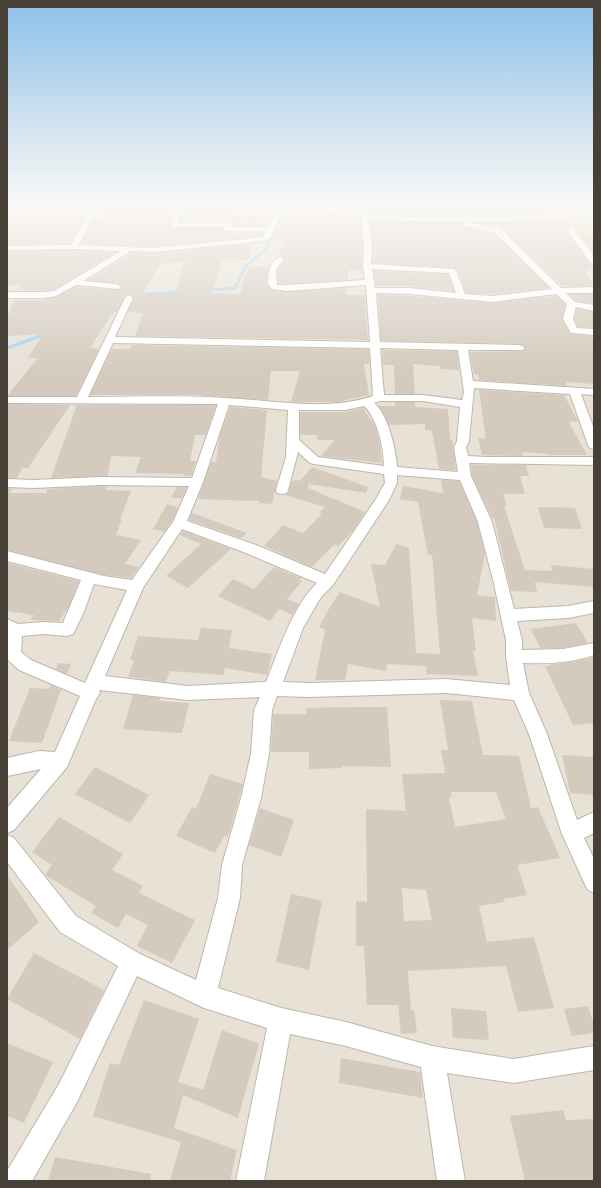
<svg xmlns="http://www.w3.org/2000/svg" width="601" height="1188" viewBox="0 0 601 1188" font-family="'Exo 2',sans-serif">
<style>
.residential{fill:#e7e1d6}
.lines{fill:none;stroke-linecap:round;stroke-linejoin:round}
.stream-far1{stroke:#a7d2ed;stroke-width:2.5}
.stream{stroke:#a7d2ed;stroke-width:3}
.building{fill:#d4cbbe;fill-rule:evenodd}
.minor-casing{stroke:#beb7ab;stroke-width:2}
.major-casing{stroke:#deb86c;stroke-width:2}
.minor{fill:#fff;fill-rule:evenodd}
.major{fill:#f9dc9b;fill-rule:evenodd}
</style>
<rect width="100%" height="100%" fill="#f3efe8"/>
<rect class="residential" x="7" y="207" width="587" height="974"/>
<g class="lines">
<g class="stream-far1">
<path d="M208,290L235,288L246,266L266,249L272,236L278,233"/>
<path d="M175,292H182"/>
</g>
<g class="stream">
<path d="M136,295L182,292"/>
<path d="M108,317L128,296"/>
<path d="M7,348L40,336L44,329"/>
</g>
</g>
<g class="building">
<path d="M7,207H70L67,210H7Z"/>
<path d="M106,207H171L170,224L174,228H222L227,232H264L263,235L256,237L153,246L81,244L94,218H101V214L105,213Z"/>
<path d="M180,207H231L235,212L267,211L270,219L267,226H234L229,222H180Z"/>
<path d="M368,207L530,208L531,210L540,214L455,216L369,215Z"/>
<path d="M284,212L360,214L362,245V271L348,270V280L278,284V270L285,259L279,256L284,240H271Z"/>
<path d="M7,218H84L70,244H7Z"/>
<path d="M550,219L569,227L566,232L594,268H589L591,271H585L594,286H562L502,228L480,223L539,222Z"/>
<path d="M371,222L462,223L464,227L494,234L549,288L492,294L466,293L458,272L454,268L373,263V245Z"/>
<path d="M577,231L594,238V254Z"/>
<path d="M251,244L250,260L222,261L212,293L240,294L248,267H269L266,284L272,290L287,292L347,288L346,295H365L368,340L135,336L143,313L128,312L134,298L129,294L124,297L117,312H113L90,348L99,349L76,396H7L38,358H28L43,334L7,336V317L14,300H43L56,297L76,287L120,290L121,286L116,283L88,280L131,253H153ZM185,262L175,294L142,295L160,264Z"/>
<path d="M74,250L116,252L54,290H17L20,285H7V251Z"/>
<path d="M374,271L448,274L454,291L410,286H376Z"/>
<path d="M570,294H594V303L576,301Z"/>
<path d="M378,295L410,296L492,303L556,296L565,304L562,320L570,334L592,336L594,346V384L566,382L567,386L479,380L478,374H474V370H473L470,352L524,351L526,348L520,344L381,341Z"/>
<path d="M577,309L594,312V328L578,327L575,319Z"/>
<path d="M132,345L369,349L370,364H364L369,395L337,402H291L300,371H271L268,400L191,395H90L112,349H130Z"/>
<path d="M382,350L457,351L459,370L441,369L440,366L413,364L415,394H395L394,365H383Z"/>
<path d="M479,390L564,395L578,421L569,422L587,455H550L549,454L522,452L523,456L482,455L478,438L486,439Z"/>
<path d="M395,402H415V407L448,409L450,440H452L456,470L439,469L432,431L425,430V424L389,425L379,406H395Z"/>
<path d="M7,404L70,405L28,468H22L17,478H7Z"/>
<path d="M77,405H216L206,435H195L190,461H196L191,476H183L184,474L135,473L141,457L111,456L108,476L51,478Z"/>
<path d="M230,407L267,410L261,477L277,481L272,504L259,503V501L198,499L211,462H216L220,435Z"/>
<path d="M363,408L375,426L380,443L382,463L321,456L335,440H317V435H300V412H345Z"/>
<path d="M471,465H526L529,476H520L525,494H503L507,506H504L525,570L552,571L551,565L594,569V587L535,582L537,592L511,591L494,517L493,520L472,476Z"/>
<path d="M312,467L368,487L366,493L309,484L308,488L365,512L352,532L338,546L334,545L312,567L264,546L283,525L303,533L322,514L319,513L325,507L285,495L288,493L292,481L296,480L300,481Z"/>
<path d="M441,480L459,481L477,522L485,554L477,595L495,597L496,621L472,618L476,651L473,650L478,676L427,674L426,666L387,664L386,671L348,664L345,680H315L325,630L319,627L331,605L340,592L380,607L371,564L385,565L396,544L409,548L416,653L440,654L432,555H428L418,502L400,499L403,486L443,493Z"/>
<path d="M100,486L106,487L105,490L131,491L120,519H122L116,535L141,540L125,564L139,567L131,578L104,575L7,550V488L12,489L10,493H46L47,489Z"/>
<path d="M177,487H187L182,498H171Z"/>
<path d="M167,504L178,508L172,521L164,532L153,529Z"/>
<path d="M538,507L575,508L582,529L544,528Z"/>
<path d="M192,513L247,533L241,538L189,520Z"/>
<path d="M183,531L231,549L188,588L166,576L201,544L180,535Z"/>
<path d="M7,563L79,581L69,606L59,621L30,620L34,615L7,611Z"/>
<path d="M274,567L301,578L300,580L302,581L287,599L299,604L292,615L279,609L270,621L218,596L233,579L254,589Z"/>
<path d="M576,623L588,643L563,648H540L531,629Z"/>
<path d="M201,628L232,630L229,648L272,654L267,675L225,668L224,675L170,671L166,682L128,677L134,661L130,660L138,636L198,640Z"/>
<path d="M594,657V723L573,725L545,666H549L548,665L577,661Z"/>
<path d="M58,663L71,664L67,674L56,669Z"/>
<path d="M50,685L61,690L42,743L9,741L30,688L49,689Z"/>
<path d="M133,695L161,698L160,701L189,703L182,733L123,729Z"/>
<path d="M440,700L472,701L483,755L519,756L531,808L538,807L560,858L517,865L527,895L503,899L504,902L479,906L487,942L534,937L554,1008L518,1012L506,966L408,971L411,1011L414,1010L417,1033L401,1034L398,1005H367L364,946H356V901L367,902L366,809L406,811L402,774L445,773L441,750H448ZM451,792H496L506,819L455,827L449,797H452ZM402,888L426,890L432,920L404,921Z"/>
<path d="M358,707H387L391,767L342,766V768L309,769V752H271L273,714H307L306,708Z"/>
<path d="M562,755L594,757V795L570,793Z"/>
<path d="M95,767L149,795L130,823L75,794Z"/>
<path d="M210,774L243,784L228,837L224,836L215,853L176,836L192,807L196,809Z"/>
<path d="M260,808L294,820L281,857L249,845Z"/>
<path d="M59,817L123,854L112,870L143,886L139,893L195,920L172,963L137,946L148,925L126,914L118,928L91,913L96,906L45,875L52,865L32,852Z"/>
<path d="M7,875L39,922L7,950Z"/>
<path d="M291,894L322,901L309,970L276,962Z"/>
<path d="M34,953L104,990L80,1039L7,999Z"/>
<path d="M144,1000L199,1019L178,1082L203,1090L222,1030L259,1044L238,1118L183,1095L174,1128L237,1150L230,1181H170L181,1142L93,1116L110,1063L119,1065Z"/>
<path d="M588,1006L594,1025V1033L572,1036L564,1009Z"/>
<path d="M451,1008L486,1011L489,1040L453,1038Z"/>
<path d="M7,1043L53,1062L24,1123L7,1116Z"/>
<path d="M341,1058L420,1072L423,1098L339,1083Z"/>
<path d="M563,1110L566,1120L594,1119V1181H525L510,1116Z"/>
<path d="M55,1157L151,1174L150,1181H48Z"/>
</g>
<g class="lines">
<defs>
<g id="minor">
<path d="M92,207H98L79,245L153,248L256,238L264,236L266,231H227L223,229L225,227H174L171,224L173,207H179V223H229L233,225L231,227H268L277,209L235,210L233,209L232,207L361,209V207H367L368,216L455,218L539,216L550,213L558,207H565L556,215L594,211V215L558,219H555V216L539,220L467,222L501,229L561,288L594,287V293H566L575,302L594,305V311L576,307L573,319L577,328L594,329V335L571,333L563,319L567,304L556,294L492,302L410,294L376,293L380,342L520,345L525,348L523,350H468L473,381L594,389V395L581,394L594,429V449L590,448L588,445L570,394L474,388L469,441L466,447L468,456L485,457H594V465L469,463L471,476L492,522L514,609L568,606L594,601V613L568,618L517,621L522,640V650L563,649L594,643V655C571,663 548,664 523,663L529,693L547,734L577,820L594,812V833L584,838L594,859V893L587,889L562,834L529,734L514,700L446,693L309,697L277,696L272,710L269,754L261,798L242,865L240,898L218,988L281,1008L346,1022L432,1046L513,1059L594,1046V1070L513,1083L447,1073L465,1181H437L421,1067L346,1046L290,1034L264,1181H236L267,1028L204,1008L137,976L77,1102L32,1181H7V1171L59,1084L118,966L60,932L7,862V835L14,838L76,916L140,954L196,980L218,898L222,865L241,798L251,754L254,710L260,697L188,700L99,690L100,693L96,699L67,767L14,830L7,833V808L41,769L7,776V758L39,751L55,752L80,696L19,670L7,659V619L18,624L44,622L63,623L81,580L7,561V551L104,576L132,580L173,522L189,486L100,485L34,488L7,487V479L34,480L100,477L192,478L218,404L7,403V397H77L125,298L129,295L133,298L115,337L370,342L366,285L287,291L272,289L268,284C268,274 269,261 280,257L284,259L276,270L277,285H287L365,280L363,266L364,245L361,213L283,210L270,239L256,242L153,252L131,251L83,281L116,284L119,285L120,287L119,289L76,285L56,296L43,298H7V292H43L54,291L121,251L74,249L7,250V246L71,245L87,216H7V212H89ZM369,220L467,222L463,224L464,226L495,233L552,289L492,296L465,294L457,273L454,269L371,264L372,245ZM372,269L449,273L456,293L410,288H375ZM113,343L370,348L373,396C325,412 275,400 225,398C180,395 133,397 88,397ZM380,348L458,350L464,392L462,400L423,395H384ZM380,401H423L460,407L457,441L454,447L458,472L397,467C396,450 388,414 374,403ZM229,405L288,410L286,457L276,490L277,493L282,494L287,493L288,490L298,452L310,463L314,464L384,474L385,483L376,499L325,574L256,545L187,521L203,482ZM364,406C377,417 384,449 384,466L318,457L299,440V410H345ZM397,475L460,480L478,522L494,584L506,640V656L510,685L446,679L309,683L283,682L303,628L321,597L333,585L389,500L397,483ZM182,529L246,553L317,583C292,607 279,650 266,682L188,686L105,676L143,588ZM94,584L127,590L85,683L31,660L21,652L22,636L44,634L67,636L73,634L83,614Z"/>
<path d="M574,224H577L581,226L575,231L594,256V263H591L567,231Z"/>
</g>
<path id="major" d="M531,207H542L594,230V237L532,209Z"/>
</defs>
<use href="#minor" class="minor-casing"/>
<use href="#major" class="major-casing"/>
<use href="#minor" class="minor"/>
<use href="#major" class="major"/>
</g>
<linearGradient id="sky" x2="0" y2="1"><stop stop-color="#8ec0ea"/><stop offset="0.55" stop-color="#faf8f5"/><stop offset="1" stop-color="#faf8f5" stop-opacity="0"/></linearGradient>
<rect width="601" height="373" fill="url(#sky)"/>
<rect width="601" height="1188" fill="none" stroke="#464037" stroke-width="16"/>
</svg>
